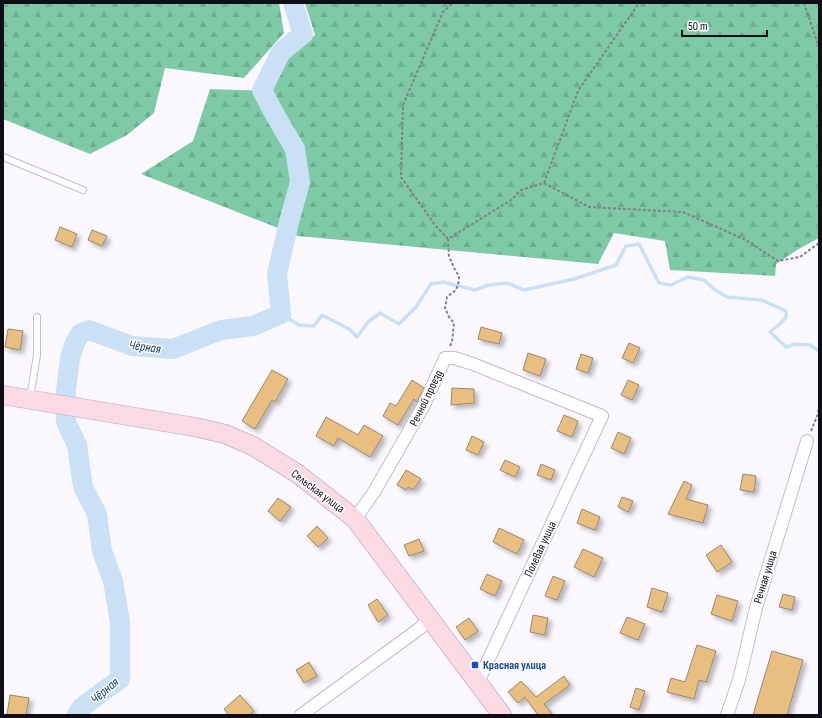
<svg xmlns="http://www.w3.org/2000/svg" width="822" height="718" viewBox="0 0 822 718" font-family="'Sofia Sans Condensed',sans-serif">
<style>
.forest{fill:url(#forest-firs)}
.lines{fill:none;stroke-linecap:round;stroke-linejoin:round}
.stream{stroke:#cae1f5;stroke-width:3.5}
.river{stroke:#cae1f5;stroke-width:20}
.building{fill:#e9be81;stroke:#998872;filter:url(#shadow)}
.service-casing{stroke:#c6bad3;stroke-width:8}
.minor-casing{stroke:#c6bad3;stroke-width:14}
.secondary-casing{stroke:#c6bad3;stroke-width:20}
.path{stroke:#838087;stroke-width:2;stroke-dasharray:3 2;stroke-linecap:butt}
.service{stroke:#fff;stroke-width:6}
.minor{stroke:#fff;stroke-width:12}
.secondary{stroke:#fbdae4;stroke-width:18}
.transit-dot{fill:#1a4fb4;stroke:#fff;stroke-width:1.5}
.labels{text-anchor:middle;stroke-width:3;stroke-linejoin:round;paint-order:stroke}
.street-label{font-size:12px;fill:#110d16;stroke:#fff}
.transit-label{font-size:12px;font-weight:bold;fill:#164399;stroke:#fff;text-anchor:start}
.water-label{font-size:13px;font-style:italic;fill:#063655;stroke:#fff}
</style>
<defs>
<pattern id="forest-firs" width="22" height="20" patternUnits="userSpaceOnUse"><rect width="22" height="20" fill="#7ecaa7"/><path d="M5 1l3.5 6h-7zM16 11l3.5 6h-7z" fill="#6cac8f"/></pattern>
<filter id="shadow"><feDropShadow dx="3.5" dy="3.5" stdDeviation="2" flood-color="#0004"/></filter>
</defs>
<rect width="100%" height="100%" fill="#faf8fd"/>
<g class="forest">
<path d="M3,3H279L284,33L244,78L165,68L154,113L127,135L90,154L3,119Z"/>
<path d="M305,3H365L368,4H389L390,3H819V238L797,250L776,264L775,276L670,270L665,241L614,233L598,264L298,236L141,174L193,141L210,89L272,91L288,57L315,35Z"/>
</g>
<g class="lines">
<path class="stream" d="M281,314L299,325L314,326L322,315L349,329L357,337L368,322L380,313L399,324L416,307L423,296L431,284L443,282L475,290L489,285L507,283L524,290L574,279L616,265L626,246L639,244L659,283L671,285L688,277L704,280L715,290L727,297L762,300L786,311V317L780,324L770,332L786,347L795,344L810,345L819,351"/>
<path class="river" d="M77,715L82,707L120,679V622L113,581L102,551L97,514L83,487L77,445L66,422V391L70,358L75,343L81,333L89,330L132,346L173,349L221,330L253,326L281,314L277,274L289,222L300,182L295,149L275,115L262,90L281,52L303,34L293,3"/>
</g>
<g class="building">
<path d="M60,227L77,234L72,247L55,240Z"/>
<path d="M92,230L107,236L102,246L88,240Z"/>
<path d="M481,327L502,333L499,344L478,339Z"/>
<path d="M8,329L23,331L20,350L5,347Z"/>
<path d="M629,343L640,348L633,363L622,358Z"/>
<path d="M528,353L546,359L540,376L523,370Z"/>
<path d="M581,354L593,358L588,373L576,369Z"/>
<path d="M272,370L288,379L275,402L272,400L255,429L242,421Z"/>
<path d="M412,380L424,388L417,402L414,399L398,425L383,416L390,403L396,406Z"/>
<path d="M628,380L639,385L632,400L621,395Z"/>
<path d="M452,388L474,389V403L451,405Z"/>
<path d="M564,415L578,421L572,437L557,431Z"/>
<path d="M326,417L358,435L364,425L383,436L370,457L338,438L334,446L316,436Z"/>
<path d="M618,432L631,438L624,454L611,448Z"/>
<path d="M472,436L484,442L478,455L466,450Z"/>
<path d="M505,460L520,467L515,477L500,470Z"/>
<path d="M541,464L555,470L551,480L537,475Z"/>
<path d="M406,470L421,479L413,490L408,487L406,490L397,485Z"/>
<path d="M743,474L756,476L754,492L740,490Z"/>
<path d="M684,481L692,485L686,499L708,505L703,523L668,514Z"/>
<path d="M622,497L633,501L628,512L618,507Z"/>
<path d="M278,498L291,507L280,521L268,511Z"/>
<path d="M582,509L600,517L595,530L577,523Z"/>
<path d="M317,526L328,538L318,547L307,536Z"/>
<path d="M499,528L524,540L517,554L493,542Z"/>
<path d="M419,539L424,551L409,556L404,545Z"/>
<path d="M721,545L732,562L717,572L706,555Z"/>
<path d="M583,549L603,558L594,577L574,567Z"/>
<path d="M487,574L502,581L495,596L480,589Z"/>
<path d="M553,576L565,581L557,600L545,596Z"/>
<path d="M652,588L668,593L662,612L647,607Z"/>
<path d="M783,594L795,597L792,610L779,607Z"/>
<path d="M717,595L738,601L732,621L711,614Z"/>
<path d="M377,599L388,615L378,622L368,605Z"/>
<path d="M533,615L548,618L545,635L530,632Z"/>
<path d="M627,617L645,624L638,640L620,633Z"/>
<path d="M469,618L478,631L465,640L456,627Z"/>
<path d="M697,645L716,651L706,682L699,680L694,699L667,692L671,678L685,682Z"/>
<path d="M772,651L803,660L787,715H753Z"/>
<path d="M309,662L317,676L304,683L296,670Z"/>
<path d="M564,676L570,685L544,704L553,715H538L525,697L518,703L508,692L521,681L536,697Z"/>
<path d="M636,688L645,691L639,710L630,707Z"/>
<path d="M10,695L29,698L26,715H7Z"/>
<path d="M240,695L254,711L249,715H229L224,709Z"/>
</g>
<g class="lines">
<defs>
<g id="service">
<path d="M3,157L83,190"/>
<path d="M30,398L37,355V317"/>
</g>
<g id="minor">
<path d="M355,519L374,492L424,405L445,358H454L473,364L602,416L478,682"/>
<path d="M301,715L419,629L430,619"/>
<path d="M727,715L739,680L756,608L807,441"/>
</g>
<path id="secondary" d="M3,395L195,427L225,434L253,446L298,474L355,519L502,715"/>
</defs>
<use href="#service" class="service-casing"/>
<use href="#minor" class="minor-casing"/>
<use href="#secondary" class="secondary-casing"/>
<g class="path">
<path d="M804,3L819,47"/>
<path d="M544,183L578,91L639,3"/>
<path d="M448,239L435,225L401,177L403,105L443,12L453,3"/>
<path d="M450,346L452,342L454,323L449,317L445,308L447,297L456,290L459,281V276L454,268L449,256L448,239L511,200L521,190L544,183L589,207L683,212L746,240L778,261L800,257L819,243"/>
<path d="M811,431L818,414L819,406"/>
</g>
<use href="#service" class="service"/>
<use href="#minor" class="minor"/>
<use href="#secondary" class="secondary"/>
</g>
<rect class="transit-dot" x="471" y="661" width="8" height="8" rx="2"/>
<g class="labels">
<g class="street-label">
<text transform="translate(426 398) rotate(-64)" y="4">Речной проезд</text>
<text transform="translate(318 491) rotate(37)" y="4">Сельская улица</text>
<text transform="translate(540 549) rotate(-65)" y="4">Полевая улица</text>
<text transform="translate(765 577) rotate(-73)" y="4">Речная улица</text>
</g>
<g class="transit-label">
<text x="483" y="669">Красная улица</text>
</g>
<g class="water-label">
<text transform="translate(145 346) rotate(8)" y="5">Чёрная</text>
<text transform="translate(104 690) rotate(-40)" y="5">Чёрная</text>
</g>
</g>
<rect width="822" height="718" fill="none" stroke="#110d16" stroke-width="8"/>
<path d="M682 30v6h85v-6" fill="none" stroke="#110d16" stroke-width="2"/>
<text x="688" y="30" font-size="12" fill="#110d16" stroke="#ffffff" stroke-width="3" paint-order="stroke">50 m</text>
</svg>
